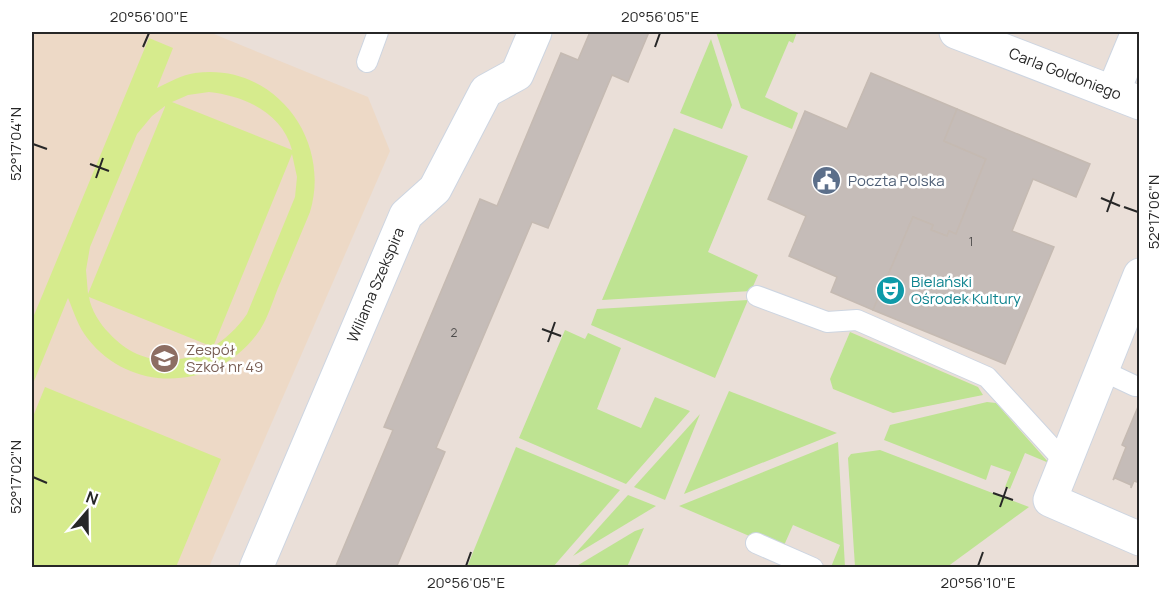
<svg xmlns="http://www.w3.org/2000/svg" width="1171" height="599" viewBox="0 0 1171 599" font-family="Manrope,sans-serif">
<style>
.education{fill:#edd9c6}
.green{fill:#bee392}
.pitch{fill:#d6eb8d;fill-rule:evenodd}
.building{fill:#c5bcb8;stroke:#c5bab2;stroke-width:1.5}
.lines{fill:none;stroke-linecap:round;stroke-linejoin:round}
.service-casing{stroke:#cdd5e1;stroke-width:22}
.minor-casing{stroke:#cdd5e1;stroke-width:35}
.service{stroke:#fff;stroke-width:20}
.minor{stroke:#fff;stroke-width:33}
.ticks{fill:none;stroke:#272727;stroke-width:2}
.labels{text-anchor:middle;stroke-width:5;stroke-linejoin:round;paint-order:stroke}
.number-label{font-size:12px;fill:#4e4c4b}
.street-label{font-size:15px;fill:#272727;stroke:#fff}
.service-label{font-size:15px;fill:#4e5e75;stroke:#fff;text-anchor:start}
.culture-label{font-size:15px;fill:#0d838f;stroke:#fff;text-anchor:start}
.education-label{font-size:15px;fill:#785e54;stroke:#fff;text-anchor:start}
.neatline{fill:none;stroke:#272727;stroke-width:2}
.ticks-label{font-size:15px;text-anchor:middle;fill:#272727}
</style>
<rect width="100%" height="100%" fill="#eadfd8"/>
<path class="education" d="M32,32H209L368,97L390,151L209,567H32Z"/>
<g class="green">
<path d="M716,32H797L793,43L789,41L765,97L798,113L792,129L741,108Z"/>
<path d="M711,39L732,105L722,129L680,113Z"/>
<path d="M674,128L748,156L708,252L758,275L751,291L602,300Z"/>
<path d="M748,300L715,378L591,325L597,309Z"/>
<path d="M565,330L585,339L588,333L621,348L597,409L641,428L655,397L690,411L626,484L519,438Z"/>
<path d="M850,332L978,387L983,395L893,413L833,389L830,379Z"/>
<path d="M729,391L837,433L684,494Z"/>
<path d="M987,402L996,403L1049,463L1025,453L1010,489L1005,487L1011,472L991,465L986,480L884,440L890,425Z"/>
<path d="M700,414L665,500L634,487Z"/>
<path d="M838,442L845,567H831L840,545L793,525L782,550L679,506Z"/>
<path d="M516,447L620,490L553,567H467Z"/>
<path d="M880,450L1029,507L947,567H855L848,458L851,454Z"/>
<path d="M628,495L656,506L573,556Z"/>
<path d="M644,528L627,567H575L635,531Z"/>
</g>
<g class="pitch">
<path d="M149,38L173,48L157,88C169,82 182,75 195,73C274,62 332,139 310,212C299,238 289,263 278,288C272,303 267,321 257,334C216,390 132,395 88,339C78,327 74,312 68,298L32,386V320ZM209,92C244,96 282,112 292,150L172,102L188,95ZM165,106V107L88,294L86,270L90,247L137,134L152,116ZM292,154L297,177L295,197L247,314C215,361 151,380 109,333C100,324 91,310 89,297L213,347Z"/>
<path d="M45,387L221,459L176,567H32V419Z"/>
</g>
<g class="building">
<path d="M590,32H649L628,82L612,75L548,228L532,222L436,448L445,452L396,568H335L393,430L384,427L480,199L497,206L561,53L578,60Z"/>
<path d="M871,73L957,109L944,141L986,159L956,234L949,231L947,236L931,230L933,225L913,217L873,310L831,292L837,277L789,256L806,216L768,199L805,111L847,129Z"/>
<path d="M957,109L1090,164L1076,197L1033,179L1012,231L1054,247L1005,364L873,310L913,217L933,225L931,230L947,236L949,231L956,234L986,159L944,141Z"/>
<path d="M1140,402V483L1134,481L1131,488V485L1115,478L1113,480L1126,447L1122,445Z"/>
</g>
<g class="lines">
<defs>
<g id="service">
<path d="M367,62L378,32"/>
<path d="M757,296L827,322L857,320L987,377L1064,461"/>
<path d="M1101,370L1135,386"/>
<path d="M756,543L813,568"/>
</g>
<g id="minor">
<path d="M956,32L1140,103"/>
<path d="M1113,92L1138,32"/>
<path d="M1140,275L1050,500L1140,539"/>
<path d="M256,568L406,215L435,189L486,91L517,74L535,32"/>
</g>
</defs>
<use href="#service" class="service-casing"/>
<use href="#minor" class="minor-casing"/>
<use href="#service" class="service"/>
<use href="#minor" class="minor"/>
</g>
<path class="ticks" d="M143,47L149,33M655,47L660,33M33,144L47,149M90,164L109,171M96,178L103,158M1101,198L1120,206M1124,207L1138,212M1107,212L1114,192M542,329L561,336M548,342L555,322M33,477L47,483M993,493L1013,500M1000,507L1007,487M466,566L471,552M978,566L983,552"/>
<defs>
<symbol id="civic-disc" viewBox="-11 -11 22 22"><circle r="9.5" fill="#5c6f8a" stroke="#fff"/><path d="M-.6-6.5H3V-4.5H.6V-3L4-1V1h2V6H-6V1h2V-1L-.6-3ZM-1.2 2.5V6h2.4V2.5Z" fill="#fff"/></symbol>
<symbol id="theatre-disc" viewBox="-11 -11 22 22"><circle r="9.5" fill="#0f9aa8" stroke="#fff"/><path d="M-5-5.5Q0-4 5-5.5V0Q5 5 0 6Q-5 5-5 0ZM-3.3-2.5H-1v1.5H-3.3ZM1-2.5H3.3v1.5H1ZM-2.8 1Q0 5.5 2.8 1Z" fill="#fff"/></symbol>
<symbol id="school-disc" viewBox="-11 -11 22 22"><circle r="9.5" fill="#8d6e63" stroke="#fff"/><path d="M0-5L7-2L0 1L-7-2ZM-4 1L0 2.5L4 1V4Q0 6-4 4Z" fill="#fff"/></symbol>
</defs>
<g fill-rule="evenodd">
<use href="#civic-disc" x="810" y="164" width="33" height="33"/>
<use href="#theatre-disc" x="874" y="274" width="33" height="33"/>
<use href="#school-disc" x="148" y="342" width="33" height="33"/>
</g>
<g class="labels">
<g class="number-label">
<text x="971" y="246">1</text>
<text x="454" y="337">2</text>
</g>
<g class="street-label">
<text transform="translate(1065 74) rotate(21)" y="5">Carla Goldoniego</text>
<text transform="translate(376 285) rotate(-67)" y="5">Wiliama Szekspira</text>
</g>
<g class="service-label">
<text x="848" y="186">Poczta Polska</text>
</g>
<g class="culture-label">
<text x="911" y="287">Bielański<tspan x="911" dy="17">Ośrodek Kultury</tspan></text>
</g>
<g class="education-label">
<text x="186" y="355">Zespół<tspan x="186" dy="17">Szkół nr 49</tspan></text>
</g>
</g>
<rect width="1171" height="599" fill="none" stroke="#ffffff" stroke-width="66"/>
<g transform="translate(87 512) rotate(20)" stroke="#ffffff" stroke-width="4.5" paint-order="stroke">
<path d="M0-4.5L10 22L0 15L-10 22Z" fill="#272727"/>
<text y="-9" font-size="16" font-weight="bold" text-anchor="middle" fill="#272727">N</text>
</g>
<rect x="33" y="33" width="1105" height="533" class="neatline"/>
<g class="ticks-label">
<text x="149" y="22">20°56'00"E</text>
<text x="660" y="22">20°56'05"E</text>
<text transform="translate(16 144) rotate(-90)" y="5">52°17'04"N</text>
<text transform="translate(1154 212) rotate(-90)" y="5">52°17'06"N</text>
<text transform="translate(16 477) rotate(-90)" y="5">52°17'02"N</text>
<text x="466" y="588">20°56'05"E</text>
<text x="978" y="588">20°56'10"E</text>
</g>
</svg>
